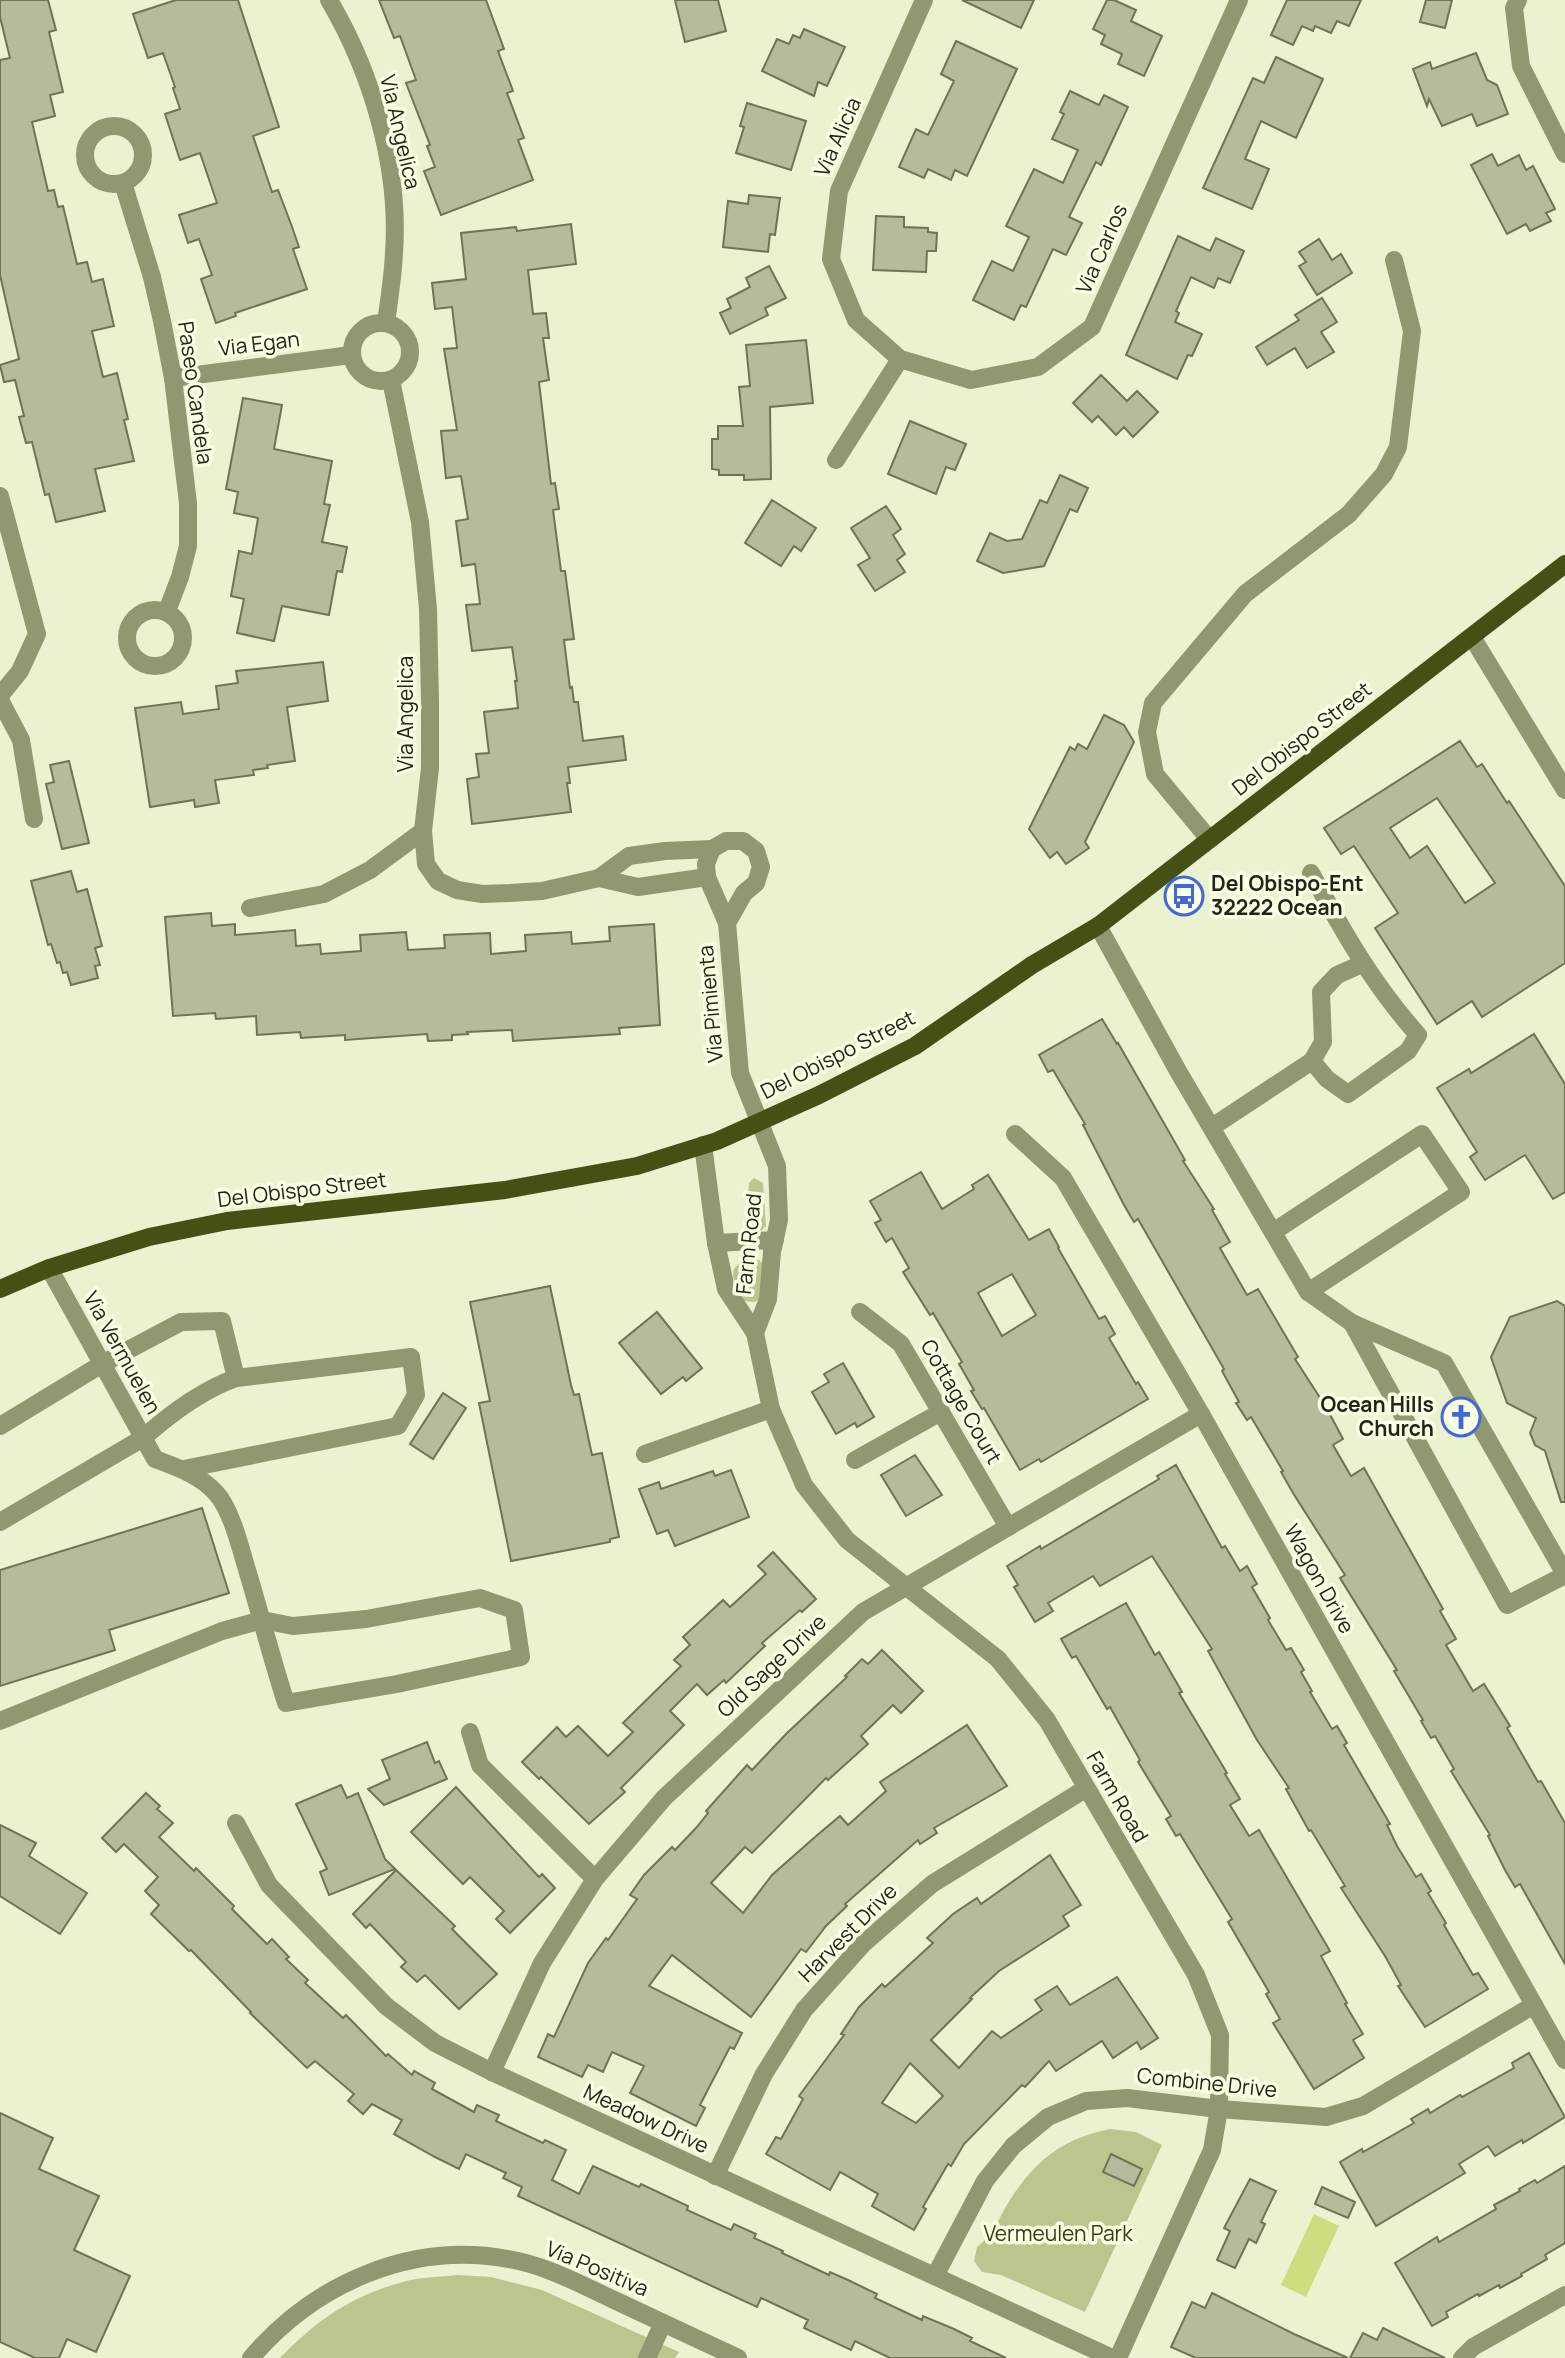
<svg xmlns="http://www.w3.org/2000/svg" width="1565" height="2358" viewBox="0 0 1565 2358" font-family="Manrope,sans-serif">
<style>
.green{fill:#bbc58d}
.water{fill:#cddd7f}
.building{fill:#b5bc9b;stroke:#6e7455;stroke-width:2;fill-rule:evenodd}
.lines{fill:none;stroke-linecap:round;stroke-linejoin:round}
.minor{stroke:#909872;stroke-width:18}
.major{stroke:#475014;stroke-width:18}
.labels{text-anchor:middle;stroke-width:7;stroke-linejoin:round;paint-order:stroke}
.street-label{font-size:21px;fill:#212417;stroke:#f9ffe3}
.poi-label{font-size:21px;font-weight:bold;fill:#212417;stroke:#f9ffe3;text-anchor:start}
.park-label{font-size:21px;fill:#353b13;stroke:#f9ffe3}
</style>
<rect width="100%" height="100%" fill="#ebf2d0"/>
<g class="green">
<path d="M754,1178L763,1183L766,1226L760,1232L754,1233L747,1229L746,1222L749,1183Z"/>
<path d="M750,1259L759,1260L765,1266L760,1298L755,1302L744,1301C735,1283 722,1267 750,1259Z"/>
<path d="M1110,2129L1136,2132L1162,2145L1085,2312L1001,2275L982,2272L974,2261L977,2247C992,2237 999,2218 1008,2203C1035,2160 1062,2139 1110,2129Z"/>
<path d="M457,2275L491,2277L542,2290L679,2352L675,2358H280C317,2320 351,2296 403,2282C420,2277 439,2277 457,2275Z"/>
</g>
<path class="water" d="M1314,2214L1339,2226L1306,2297L1281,2285Z"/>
<g class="building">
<path d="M0,0H48L56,30L49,32L63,92L50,95L55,116L32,122L48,191L54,190L58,207L63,206L77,264L87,262L92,282L103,279L114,326L92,331L103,377L117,373L128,419L124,420L134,461L95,469L105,511L56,522L49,494L45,495L32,442L26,443L19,417L24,416L15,380L4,382L0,365L19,359L0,275V60L10,58L0,17Z"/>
<path d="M176,0H238L279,127L253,136L272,192L278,190L291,224L299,247L293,249L307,289L235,313L236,316L216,323L201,279L212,275L199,239L188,243L179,215L217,203L200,153L180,160L165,114L180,109L173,88L175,87L163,53L148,58L133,14Z"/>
<path d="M379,0H486L504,49L498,51L513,91L507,93L524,138L518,140L533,180L441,215L424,171L435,167L427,146L430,145L406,83L416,80L400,36L394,38Z"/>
<path d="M675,0H718L726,31L685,42Z"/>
<path d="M962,0H1034L1021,28Z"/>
<path d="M1107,0H1114L1136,10L1131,21L1162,36L1144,76L1118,64L1122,54L1101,44L1105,35L1093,29Z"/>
<path d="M1287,0H1361L1349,26L1337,21L1331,33L1315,26L1313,31L1302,26L1293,45L1271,35Z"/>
<path d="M1426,0H1452L1445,28L1420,22Z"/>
<path d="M804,29L845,47L827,86L818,82L814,96L762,71L777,39L789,44L793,35L800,38Z"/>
<path d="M956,41L1017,69L967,176L955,170L951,180L928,169L924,178L899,167L916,129L928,135L954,81L941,74Z"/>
<path d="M1476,53L1487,80L1497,85L1508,114L1477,126L1472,114L1442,126L1429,99L1427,106L1413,69L1430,62L1432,69Z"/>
<path d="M1276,57L1323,79L1296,138L1261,121L1245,159L1269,169L1252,209L1203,188L1253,78L1264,83Z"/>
<path d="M1070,91L1099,105L1104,95L1128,107L1101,165L1096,162L1069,217L1082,223L1066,255L1053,249L1026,307L1021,305L1014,320L973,300L992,261L1013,271L1029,237L1006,226L1034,169L1063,183L1078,150L1052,139L1064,114L1060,112Z"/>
<path d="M747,103L806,121L791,170L736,153L744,127L740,126Z"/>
<path d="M1492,154L1498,166L1519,155L1526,170L1533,166L1555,209L1546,213L1551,221L1530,231L1526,224L1507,234L1471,165Z"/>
<path d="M749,195L780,198L775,235L770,234L768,252L723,247L728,201L748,204Z"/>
<path d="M876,216L904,217V227L928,228V232L937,233L936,251H927L926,272L873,270Z"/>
<path d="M571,224L576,264L528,270L533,314L546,313L549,338H543L549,380L539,382L551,484L555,483L559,509L553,510L561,571H565L574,639L564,640L570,688L572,687L574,702H578L583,741L623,736L626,760L568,767L570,783H567L571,812L472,824L467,779L479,777L476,754L489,753L484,712L518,708L515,681H517L512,647L472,651L466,605L480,604L475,564L462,566L456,521L468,519L461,476L446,478L441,431L457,430L444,349L457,348L452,307L435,309L432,283L466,279L461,233L516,227L517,231Z"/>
<path d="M1178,236L1210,251L1216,238L1244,251L1230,283L1218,278L1214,288L1191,277L1176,311L1179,313L1175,322L1202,334L1192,356L1188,355L1177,379L1126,355Z"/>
<path d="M1319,239L1332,260L1341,254L1352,273L1317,295L1299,266L1306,262L1299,252Z"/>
<path d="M769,266L786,298L765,308L768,315L730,334L720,313L731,308L727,299L750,287L746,278Z"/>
<path d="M1322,298L1337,322L1321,332L1334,352L1307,368L1295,348L1267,365L1256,347L1299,320L1295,315Z"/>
<path d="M806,340L813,403L770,407L771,479L744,480V475H719V470L712,469V439H718V426H743L739,387L750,386L746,345Z"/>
<path d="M1101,375L1127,401L1137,391L1158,412L1133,437L1124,427L1116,435L1098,416L1092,422L1073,403Z"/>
<path d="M243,398L282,405L274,449L332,461L324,504L330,505L322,542L347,547L342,572L337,571L329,615L282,606L274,641L237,633L244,599L231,596L239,551L252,554L258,518L234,513L238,492L226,489Z"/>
<path d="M910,421L966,444L955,470L946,467L936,494L888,474Z"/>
<path d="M1060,475L1088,488L1077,512L1070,509L1044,566L1003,573L977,561L990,533L1007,541L1022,539L1040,500L1047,503Z"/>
<path d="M772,500L816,528L801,551L794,546L781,566L745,543Z"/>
<path d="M886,506L901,529L893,535L905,554L897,560L905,572L875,591L858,565L870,558L851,528Z"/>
<path d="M323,662L328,701L287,707L295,761L267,765L268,768L253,770L254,775L215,780L219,803L195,807L194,800L150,807L135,708L181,702L183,714L219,709L216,686L238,683L236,671Z"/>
<path d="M1104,715L1124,725L1134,742L1085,842L1089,848L1066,864L1057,852L1050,858L1029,829L1070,747L1075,750L1078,744L1087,749Z"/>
<path d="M1460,741L1477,767L1482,764L1507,803L1509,801L1565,886V963L1482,1017L1472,1001L1437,1024L1375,928L1398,913L1354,846L1341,854L1324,828ZM1437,798L1495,883L1465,903L1427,846L1410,858L1390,828Z"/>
<path d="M69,761L89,843L62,849L46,784L54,782L50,765Z"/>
<path d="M71,871L77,892L87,889L102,946L95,948L100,965L95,966L98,978L71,985L67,972L63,973L60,962L57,963L51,944L48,945L31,881Z"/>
<path d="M211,913L212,926L235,924V935L295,930L296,946L320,944L321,954L361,951L360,935L406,932L408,950L445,948L444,935L490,933L491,954L526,951L525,935L571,932L572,944L610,941L609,927L654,924L660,1025L619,1028L620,1034L513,1041L512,1030L467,1032L468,1034L452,1035V1040L428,1041L427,1034L345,1040V1035L301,1038L300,1032L257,1035L256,1016L216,1019L215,1013L173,1016L165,917Z"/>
<path d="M1102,1019L1117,1044L1118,1043L1161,1118L1185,1160L1183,1161L1214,1209L1212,1210L1230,1242L1220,1248L1247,1295L1258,1289L1298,1357L1295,1359L1326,1407L1343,1439L1333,1445L1351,1476L1364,1468L1443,1609L1440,1611L1456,1639L1446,1645L1473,1691L1484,1684L1510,1726L1507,1728L1538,1782L1541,1781L1565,1823V1964L1520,1884L1515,1887L1505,1870L1488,1836L1490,1835L1451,1771L1454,1769L1435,1736L1431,1738L1421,1721L1423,1720L1394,1671L1397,1670L1340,1578L1345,1575L1293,1493L1281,1472L1283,1471L1251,1417L1247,1420L1236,1403L1239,1402L1222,1371L1224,1369L1138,1219L1134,1222L1124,1205L1083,1125L1085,1124L1053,1070L1048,1072L1039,1055Z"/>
<path d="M1534,1034L1565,1084V1192L1553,1199L1525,1155L1485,1180L1470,1157L1477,1152L1437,1088L1469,1069L1471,1073Z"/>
<path d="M921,1172L942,1209L974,1189L972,1185L988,1175L1029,1240L1049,1229L1059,1247L1058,1248L1099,1319L1105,1316L1115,1334L1109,1338L1136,1384L1138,1382L1148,1399L1041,1462L1039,1459L1020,1470L984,1408L982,1409L971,1391L974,1390L959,1364L962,1362L933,1313L930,1315L903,1272L909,1268L892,1238L886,1242L875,1223L881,1220L870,1201ZM1012,1274L1036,1315L1002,1336L978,1293Z"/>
<path d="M550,1286L571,1385L574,1395L579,1394L592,1455L602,1453L619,1537L610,1539V1542L511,1561L479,1403L490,1401L470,1302Z"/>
<path d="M1557,1301L1565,1306V1502H1561L1545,1451L1535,1445L1530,1433L1536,1418L1507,1403L1491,1357L1510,1317Z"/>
<path d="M657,1312L702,1368L686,1381L683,1377L661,1394L619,1343Z"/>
<path d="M843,1363L874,1417L857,1427L855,1423L836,1434L812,1392L829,1382L824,1374Z"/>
<path d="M443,1393L466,1408L433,1459L410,1444Z"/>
<path d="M915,1455L942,1495L906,1516L881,1475Z"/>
<path d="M1176,1465L1222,1548L1225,1546L1240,1571L1247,1566L1257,1584L1252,1587L1270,1618L1268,1620L1286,1650L1291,1648L1304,1670L1301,1672L1312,1691L1310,1692L1332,1729L1337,1726L1347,1743L1344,1745L1390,1824L1387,1825L1397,1846L1416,1877L1421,1874L1431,1891L1428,1893L1446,1923L1444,1925L1455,1944L1473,1975L1478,1973L1488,1989L1425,2027L1398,1986L1401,1985L1385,1956L1341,1888L1345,1886L1311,1830L1309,1831L1286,1789L1289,1788L1257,1740L1208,1651L1212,1649L1152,1556L1100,1586L1093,1576L1048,1603L1053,1611L1035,1622L1014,1587L1018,1585L1007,1566L1040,1546L1041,1549L1159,1479L1157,1476Z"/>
<path d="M731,1470L749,1517L675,1546L668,1530L657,1534L639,1489L659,1482L661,1489L713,1471L715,1476Z"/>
<path d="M202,1508L229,1593L109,1630L115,1650L0,1686V1570Z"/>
<path d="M773,1552L816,1599L802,1612L800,1610L762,1643L765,1646L726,1683L724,1680L707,1695L697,1684L670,1711L684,1725L621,1788L625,1792L589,1824L541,1777L539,1779L522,1762L557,1727L566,1737L578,1726L608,1756L633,1732L623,1723L681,1666L674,1660L690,1645L683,1637L723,1600L730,1607L766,1574L758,1566Z"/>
<path d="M1126,1603L1155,1655L1159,1652L1182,1692L1179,1693L1227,1773L1225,1774L1240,1799L1230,1805L1249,1836L1259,1830L1330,1951L1321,1956L1347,2003L1345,2004L1363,2034L1353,2040L1364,2058L1314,2089L1273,2023L1280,2019L1266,1994L1269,1992L1228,1922L1232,1919L1180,1834L1176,1836L1166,1819L1171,1816L1138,1762L1140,1760L1110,1707L1107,1709L1076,1656L1072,1658L1061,1639Z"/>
<path d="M882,1650L923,1691L901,1713L893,1705L861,1736L868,1744L828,1780L826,1778L752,1853L745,1847L711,1883L743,1913L772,1875L815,1837L840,1816L848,1825L886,1791L880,1782L967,1725L1007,1786L934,1828L937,1833L920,1844L918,1840L845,1904L847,1906L826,1926L806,1952L801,1949L751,2017L672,1955L649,1986L742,2033L734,2049L730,2047L700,2105L705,2108L696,2126L630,2093L644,2066L612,2052L603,2072L588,2065L582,2077L538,2057L548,2034L554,2037L588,1963L606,1938L608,1940L637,1899L630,1895L644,1875L672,1847L675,1850L696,1828L708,1813L706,1811L747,1765L752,1770L787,1733L847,1677L845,1676L862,1659L868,1664Z"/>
<path d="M427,1742L435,1763L439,1761L447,1779L384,1805L368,1789L390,1779L382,1760Z"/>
<path d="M341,1785L347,1798L358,1793L385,1859L395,1869L329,1895L320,1872L327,1869L296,1804Z"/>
<path d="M456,1787L539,1877L542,1874L555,1888L510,1933L496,1919L504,1911L470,1877L463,1884L411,1832Z"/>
<path d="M146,1793L160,1806L157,1809L173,1823L159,1837L194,1871L196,1868L234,1906L232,1909L267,1944L272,1939L289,1957L286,1959L308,1980L305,1983L343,2018L346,2015L386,2056L388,2054L412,2075L414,2071L435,2083L432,2089L474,2112L477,2105L499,2115L496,2121L543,2143L545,2140L566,2150L552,2180L579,2194L593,2166L639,2187L641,2184L688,2206L687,2210L731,2230L734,2224L756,2234L754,2238L783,2251L782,2253L829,2275L830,2272L848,2280L877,2294L875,2298L922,2320L923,2316L954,2329L972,2338L970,2341L1006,2358H890L855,2341L851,2350L804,2328L808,2320L761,2298L757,2307L518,2196L522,2187L503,2178L506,2173L466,2154L459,2169L435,2157L394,2134L402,2120L372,2104L363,2114L348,2101L354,2094L315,2061L307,2068L250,2013L251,2012L191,1950L189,1951L151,1914L159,1905L145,1891L158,1877L124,1844L116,1852L102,1838Z"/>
<path d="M0,1825L36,1843L29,1856L87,1893L60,1934L0,1896Z"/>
<path d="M1050,1855L1081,1905L1063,1916L1069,1926L999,1971L970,1998L972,1999L931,2040L959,2068L992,2031L1001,2038L1042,2010L1035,2000L1057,1986L1070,2005L1117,1977L1158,2038L1141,2049L1137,2042L1113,2058L1102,2041L1056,2071L1049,2061L1025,2087L1022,2085L964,2144L951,2166L948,2164L923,2207L926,2209L914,2230L872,2206L878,2194L840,2172L830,2190L766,2154L776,2137L781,2139L803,2099L799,2096L844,2035L841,2034L859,2007L882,1984L885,1987L933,1943L927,1938L953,1914L977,1898L981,1904ZM910,2063L943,2096L916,2123L882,2103Z"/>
<path d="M396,1870L455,1926L452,1929L497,1974L459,2009L425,1975L417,1982L401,1967L406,1962L370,1924L366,1928L353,1914Z"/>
<path d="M1529,2053L1565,2117L1523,2143L1522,2140L1495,2156L1488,2146L1459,2164L1465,2173L1376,2226L1340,2162L1362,2149L1363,2152L1414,2123L1411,2119L1428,2109L1430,2113L1460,2095L1462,2097L1514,2068L1512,2063Z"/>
<path d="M0,2113L53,2138L39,2169L99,2196L74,2250L130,2276L96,2352L67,2339L59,2358H35L0,2342Z"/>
<path d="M1111,2154L1142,2169L1134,2186L1103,2172Z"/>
<path d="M1565,2166V2243L1545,2255L1547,2259L1521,2274L1522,2276L1500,2288L1499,2285L1479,2296L1478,2294L1446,2312L1448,2317L1432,2326L1395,2263L1437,2237L1439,2242L1496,2209L1494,2205L1520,2191L1519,2189L1535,2180L1537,2183Z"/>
<path d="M1250,2179L1276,2191L1261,2222L1265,2224L1256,2243L1249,2239L1235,2268L1217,2260L1230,2231L1224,2228Z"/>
<path d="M1322,2187L1355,2202L1348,2218L1315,2204Z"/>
<path d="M1212,2293L1294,2334L1348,2358H1196L1171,2347L1192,2302L1205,2308Z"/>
<path d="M1383,2328L1393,2333L1445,2358H1350L1363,2333L1377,2340Z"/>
</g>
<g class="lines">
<g class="minor">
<path d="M329,0C372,73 400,167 394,253C393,276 389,300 386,323"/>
<path d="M924,0L839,191L831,259L856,320L900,359L971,380L1038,367L1092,327L1239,0"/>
<path d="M1518,0L1514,8L1521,66L1565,154"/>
<circle cx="114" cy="155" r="29"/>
<path d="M123,183L152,277L162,321L173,378L188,503V546L180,577L167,611"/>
<circle cx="381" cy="352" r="29"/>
<path d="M173,378L351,355"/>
<path d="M391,380L420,522L428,609L430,702V768L423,831L426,864L438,881L457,890L482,894L510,893L542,891L599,878L629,856L665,851L712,849"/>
<path d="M836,460L900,359"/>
<path d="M0,496L37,634L20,671L0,696"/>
<circle cx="155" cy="638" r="28"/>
<path d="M1472,637L1565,790"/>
<path d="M0,700L21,740L34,819"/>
<path d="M1209,839L1155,774L1147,732L1153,703L1245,594L1349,514L1384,474L1398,447L1412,331L1394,260"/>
<path d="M599,878L638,887L707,877"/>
<path d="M250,908L324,894L370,870L423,831"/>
<path d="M727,923L744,893L756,883L761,867L756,851L743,841H726L712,849L706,864L707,877L727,923L740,1073L777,1166L779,1220L772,1252L768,1299L755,1333"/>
<path d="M1098,926L1178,1071L1308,1292L1352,1323L1444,1363L1565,1574"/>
<path d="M1312,1061L1323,1042L1321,992L1337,975L1362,964"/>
<path d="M1212,1127L1312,1061L1327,1079L1348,1094L1408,1051L1418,1035C1372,983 1344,933 1311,873"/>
<path d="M1015,1134L1063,1178L1201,1414L1565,2060"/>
<path d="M703,1145L716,1243L726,1289L755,1333L771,1409L804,1485L847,1540L998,1659L1047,1720L1196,1975L1220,2035L1219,2109L1212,2150L1118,2358"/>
<path d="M1273,1232L1422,1134L1461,1192L1308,1292"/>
<path d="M716,1243L775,1240"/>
<path d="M860,1312L901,1344L1008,1527"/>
<path d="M1352,1323L1507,1605L1565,1575"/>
<path d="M0,1426L102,1364L181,1322L222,1321L236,1378"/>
<path d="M645,1454L771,1409"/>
<path d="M855,1460L941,1412"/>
<path d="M0,1522L143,1438C170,1414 202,1390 236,1378L411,1357L416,1395L398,1426L184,1469"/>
<path d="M0,1721L222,1631L262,1620L293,1626L366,1619L480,1598L514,1610L521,1657L397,1684L286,1703C271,1656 259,1609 245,1563C239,1542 230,1508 216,1493C200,1475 176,1467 155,1459L49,1268"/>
<path d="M470,1732L480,1765L595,1879"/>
<path d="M236,1823L269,1885L386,2006L435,2043L492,2072L1112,2358"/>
<path d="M492,2072L542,1963L595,1879L664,1798L863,1612L1201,1414"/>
<path d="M715,2176L764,2074L804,2010L863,1944L932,1884L1085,1789"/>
<path d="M935,2276L985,2181L1013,2146L1048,2117L1086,2101L1127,2098L1219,2109L1326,2117L1363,2106L1534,2005"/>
<path d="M251,2358C314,2284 410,2241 508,2259C545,2265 578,2283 612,2299C654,2319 696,2338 738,2358"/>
<path d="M647,2358L663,2323"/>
<path d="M1462,2358L1473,2347L1565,2295"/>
</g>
<path class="major" d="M0,1289L49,1268L149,1237L227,1221L505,1190L637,1166L717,1141L819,1095L915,1046L1032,965L1098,926L1565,564"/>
</g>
<defs>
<symbol id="bus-ring" viewBox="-11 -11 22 22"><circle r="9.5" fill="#f9ffe3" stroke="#4267d9" stroke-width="1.5"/><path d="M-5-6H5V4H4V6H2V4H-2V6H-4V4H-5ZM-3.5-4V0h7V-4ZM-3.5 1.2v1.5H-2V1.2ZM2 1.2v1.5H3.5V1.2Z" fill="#4267d9"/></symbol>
<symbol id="church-ring" viewBox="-11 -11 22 22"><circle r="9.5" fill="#f9ffe3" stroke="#4267d9" stroke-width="1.5"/><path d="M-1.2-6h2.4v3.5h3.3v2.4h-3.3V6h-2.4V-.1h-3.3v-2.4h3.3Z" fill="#4267d9"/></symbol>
</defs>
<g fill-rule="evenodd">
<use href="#bus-ring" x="1162" y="874" width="44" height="44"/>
<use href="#church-ring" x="1439" y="1395" width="44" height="44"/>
</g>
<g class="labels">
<g class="street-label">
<text transform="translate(400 132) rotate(77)" y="7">Via Angelica</text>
<text transform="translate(838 137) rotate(-66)" y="7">Via Alicia</text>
<text transform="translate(1102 249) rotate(-66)" y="7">Via Carlos</text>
<text transform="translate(259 344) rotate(-7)" y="7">Via Egan</text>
<text transform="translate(195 393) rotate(82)" y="7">Paseo Candela</text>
<text transform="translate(406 714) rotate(-90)" y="7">Via Angelica</text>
<text transform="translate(1302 739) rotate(-38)" y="7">Del Obispo Street</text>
<text transform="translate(711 1004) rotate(-95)" y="7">Via Pimienta</text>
<text transform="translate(838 1055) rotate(-27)" y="7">Del Obispo Street</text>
<text transform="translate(302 1190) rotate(-7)" y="7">Del Obispo Street</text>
<text transform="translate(749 1244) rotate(-84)" y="7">Farm Road</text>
<text transform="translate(122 1353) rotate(61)" y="7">Via Vermuelen</text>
<text transform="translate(961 1402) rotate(60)" y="7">Cottage Court</text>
<text transform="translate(1319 1579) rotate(61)" y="7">Wagon Drive</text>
<text transform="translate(772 1666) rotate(-43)" y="7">Old Sage Drive</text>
<text transform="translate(1117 1797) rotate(60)" y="7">Farm Road</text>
<text transform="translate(848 1933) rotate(-45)" y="7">Harvest Drive</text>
<text transform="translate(1207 2083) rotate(6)" y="7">Combine Drive</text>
<text transform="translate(646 2119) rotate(25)" y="7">Meadow Drive</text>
<text transform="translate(597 2269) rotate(23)" y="7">Via Positiva</text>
</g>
<g class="poi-label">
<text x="1211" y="891">Del Obispo-Ent<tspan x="1211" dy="24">32222 Ocean</tspan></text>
<text x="1434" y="1412" text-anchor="end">Ocean Hills<tspan x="1434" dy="24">Church</tspan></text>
</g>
<g class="park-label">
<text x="1058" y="2241">Vermeulen Park</text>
</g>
</g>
</svg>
